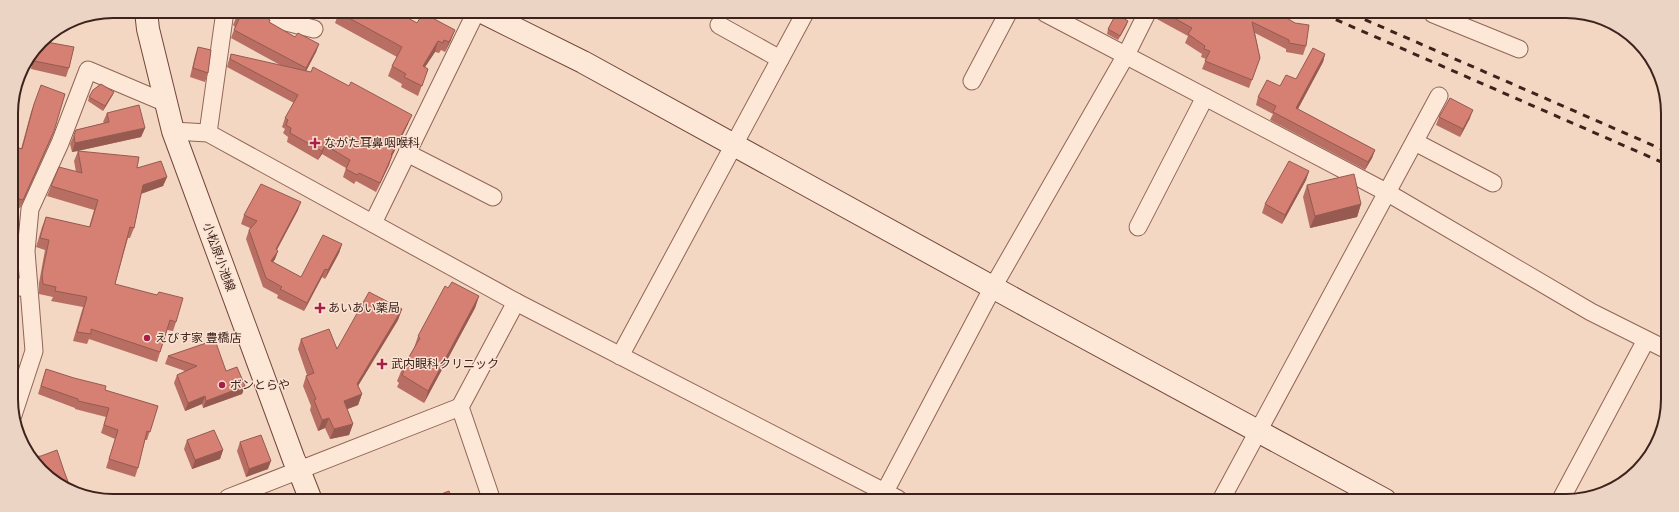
<svg xmlns="http://www.w3.org/2000/svg" width="1679" height="512" viewBox="0 0 1679 512" font-family="Literata,'Noto Sans JP',serif">
<style>
.lines{fill:none;stroke-linecap:round;stroke-linejoin:round}
.street-casing{stroke:#906556;stroke-width:19}
.secondary-casing{stroke:#72463a;stroke-width:24}
.street{stroke:#fde7d7;stroke-width:17}
.secondary{stroke:#fde7d7;stroke-width:22}
.rail{stroke:#3e231c;stroke-width:3;stroke-dasharray:7 7;stroke-linecap:butt}
.wall{fill:#b86e63}
.shaded-wall{fill:#965a50}
.building{fill:#d68073;stroke:#965a50}
.poi-dot{fill:#a71f46;stroke:#fae3d3;stroke-width:1.5}
.labels{text-anchor:middle;stroke-width:3;stroke-linejoin:round;paint-order:stroke}
.poi-label{font-size:12px;fill:#3e231c;stroke:#fae3d3;text-anchor:start}
.street-label{font-size:12px;fill:#3e231c;stroke:#fae3d3}
.rim{fill:none;stroke:#3e231c;stroke-width:2}
</style>
<rect width="100%" height="100%" fill="#f3d7c2"/>
<g class="lines">
<defs>
<g id="street">
<path d="M256,11L274,19L314,29"/>
<path d="M1045,13L1388,193L1591,312L1665,349"/>
<path d="M1433,14L1519,49"/>
<path d="M719,25L780,59"/>
<path d="M972,81L1008,13"/>
<path d="M173,131L208,133L516,302L898,499"/>
<path d="M208,133L225,11"/>
<path d="M1415,142L1493,183"/>
<path d="M407,153L493,197"/>
<path d="M373,223L476,12"/>
<path d="M1138,227L1205,97"/>
<path d="M12,286L28,288"/>
<path d="M620,356L805,13"/>
<path d="M13,415L34,351L26,251L30,209L60,143L88,70L166,103"/>
<path d="M228,498L460,407"/>
<path d="M491,498L460,407L516,302"/>
<path d="M881,499L993,287L1126,55L1147,13"/>
<path d="M1221,500L1439,96"/>
<path d="M1560,501L1646,340"/>
</g>
<g id="secondary">
<path d="M146,11L148,29L173,131L294,460L299,470L310,498"/>
<path d="M482,12L583,62L1036,311L1385,500"/>
</g>
</defs>
<use href="#street" class="street-casing"/>
<use href="#secondary" class="secondary-casing"/>
<use href="#street" class="street"/>
<use href="#secondary" class="secondary"/>
<g class="rail">
<path d="M1323,14L1666,164"/>
<path d="M1352,14L1666,151"/>
<path d="M1620,31L1639,43"/>
</g>
</g>
<g class="wall">
<path d="M339,12L451,40L445,52L441,50L439,53L435,52L425,67L428,69L418,96L401,87L402,84L388,76L392,66L397,57L335,23Z"/>
<path d="M1157,13L1280,14L1306,46L1303,55L1286,52V49L1255,33L1260,58L1249,88L1202,69L1206,59L1201,57L1202,54L1185,43L1188,36L1155,18Z"/>
<path d="M237,15L269,22L295,37L319,44L316,52L306,71L408,124L392,156L389,165L376,192L356,181L354,184L343,177L346,168L322,154L318,160L287,142L288,137L283,133L285,129L282,127L285,118L294,103L227,67L228,63L231,54L282,66L231,38L235,27L233,25Z"/>
<path d="M1128,21L1126,26L1118,40L1107,34L1108,29Z"/>
<path d="M41,41L69,68L66,77L31,69L35,50Z"/>
<path d="M198,47L208,73L205,82L190,77L195,56Z"/>
<path d="M1325,54L1323,62L1298,109L1375,150L1372,158L1365,170L1270,120L1273,114L1256,105L1258,97L1296,79Z"/>
<path d="M114,92L112,96L103,111L88,101L89,97Z"/>
<path d="M34,104L51,139L20,208L12,206V170L21,149L31,112Z"/>
<path d="M107,113L145,128L141,137L78,151L167,177L163,186L141,194L134,228L130,238H128L115,284L176,322L173,331L167,330L157,362L89,339L87,344L73,341L83,307L51,301L53,297L39,294V283L45,250L36,247L42,227L46,217L89,227L94,210L47,196L51,186L76,172L74,161L78,151L72,152L70,144L76,130L104,123L103,122Z"/>
<path d="M1439,117L1470,118L1460,137L1436,125Z"/>
<path d="M1309,171L1306,180L1282,224L1262,213L1265,204Z"/>
<path d="M1307,185L1361,204L1357,217L1310,228L1303,197Z"/>
<path d="M298,210L277,250L278,251L275,259L273,262L301,277L342,244L339,253L325,279L322,277L304,311L277,298L278,295L263,287L246,239L249,230L250,228L241,224L244,215Z"/>
<path d="M479,296L475,308L424,403L397,387L399,383L397,381L402,369L414,348L418,336Z"/>
<path d="M402,309L398,320L358,386L362,394L358,405L347,409L353,424L349,435L330,439L325,428L318,431L310,410L311,406L303,386L306,376L307,375L298,349L301,339L337,349Z"/>
<path d="M168,356L226,371L245,386L242,394L203,408L202,404L185,411L174,383L177,375L185,371L165,364Z"/>
<path d="M46,369L105,390L158,406L147,440H145L138,468L135,477L106,468L115,439L101,433L106,417L75,409V408L38,394Z"/>
<path d="M187,440L223,450L220,459L192,469L184,449Z"/>
<path d="M240,442L268,469L246,477L237,451Z"/>
</g>
<g class="shaded-wall">
<path d="M1128,21L1126,26L1118,40L1120,36Z"/>
<path d="M455,30L451,40L445,52L449,42Z"/>
<path d="M438,41L435,52L419,76L423,66Z"/>
<path d="M319,44L316,52L303,77L306,68Z"/>
<path d="M1325,54L1323,62L1294,116L1296,108Z"/>
<path d="M114,92L112,96L103,111L105,106Z"/>
<path d="M1473,110L1470,118L1460,137L1463,129Z"/>
<path d="M412,115L408,124L388,164L391,155Z"/>
<path d="M145,128L141,137L72,152L75,143Z"/>
<path d="M54,131L51,139L20,208L23,200Z"/>
<path d="M325,145L322,154L318,160L322,151Z"/>
<path d="M1375,150L1372,158L1365,170L1368,162Z"/>
<path d="M392,156L389,165L376,192Z"/>
<path d="M1309,171L1306,180L1282,224L1285,215Z"/>
<path d="M167,177L163,186L140,194L143,185Z"/>
<path d="M301,202L298,210L272,258L276,249Z"/>
<path d="M1361,204L1357,217L1310,228L1315,216Z"/>
<path d="M342,244L339,253L325,279L328,270Z"/>
<path d="M278,251L275,259L268,270L271,261Z"/>
<path d="M325,269L322,277L304,311L307,303Z"/>
<path d="M479,296L475,308L424,403L428,391Z"/>
<path d="M402,309L398,320L353,394L357,384Z"/>
<path d="M245,386L242,394L203,408L206,401Z"/>
<path d="M362,394L358,405L340,412L344,401Z"/>
<path d="M205,396L202,404L185,411L188,403Z"/>
<path d="M329,418L325,428L318,431L322,420Z"/>
<path d="M353,424L349,435L330,439L334,429Z"/>
<path d="M223,450L220,459L192,469L195,460Z"/>
<path d="M271,461L268,469L246,477L249,469Z"/>
</g>
<g class="building">
<path d="M238,11H255L270,20L269,22L295,37L298,33L319,44L306,68L234,30L239,19L236,17L237,15Z"/>
<path d="M338,12H397L417,23L423,13L455,30L449,42L444,40L443,43L438,41L423,66L428,69L422,86L404,77L406,74L392,66L402,47Z"/>
<path d="M1165,13L1280,14L1295,23L1309,25L1306,46L1289,43V40L1252,22L1260,58L1252,80L1205,61L1210,51L1204,49L1205,46L1188,34L1192,28Z"/>
<path d="M1116,14L1128,21L1120,36L1108,29Z"/>
<path d="M41,41L74,47L69,68L34,61L37,47Z"/>
<path d="M198,47L211,50L208,73L193,68Z"/>
<path d="M1313,48L1325,54L1296,108L1375,150L1368,162L1273,112L1276,106L1258,97L1267,80L1280,86L1286,75L1296,79Z"/>
<path d="M231,54L311,72L313,67L349,86L351,82L412,115L391,155L392,156L380,183L359,173L357,175L346,169L350,160L325,145L322,151L290,133L291,128L286,125L288,120L285,118L298,95L230,59Z"/>
<path d="M101,84L114,92L105,106L89,97L93,90Z"/>
<path d="M41,85L65,94L54,131L23,200L12,197V170L19,148L22,149L34,104Z"/>
<path d="M1450,98L1473,110L1463,129L1439,117Z"/>
<path d="M139,105L145,128L75,143L74,135L76,130L109,122L107,113Z"/>
<path d="M78,151L139,157L137,168L161,161L167,177L143,185L134,228L130,227L115,284L157,295L159,292L183,298L176,322L170,320L160,352L91,329V334L77,332L87,297L55,291L56,287L43,284L42,274L49,240L40,238L46,217L90,227L98,200L51,186L59,167L82,173Z"/>
<path d="M1289,161L1309,171L1285,215L1265,204Z"/>
<path d="M1354,174L1361,204L1315,216L1307,185Z"/>
<path d="M261,184L301,202L276,249L278,251L271,261L301,277L323,235L342,244L328,270L325,269L307,303L280,289L282,287L266,278L249,230L257,221L244,215Z"/>
<path d="M452,282L479,296L428,391L402,375L404,371L402,369L420,338L418,336L445,286L448,288Z"/>
<path d="M369,292L402,309L357,384L362,394L344,401L353,424L334,429L329,418L322,420L314,400L316,399L306,376L314,373L301,339L329,329L337,349Z"/>
<path d="M215,340L226,371L237,367L245,386L206,401L205,396L188,403L177,375L197,366L168,356Z"/>
<path d="M46,369L74,378L106,386L105,390L158,406L150,432L147,431L138,468L109,459L118,430L104,425L109,408L78,401V399L41,386Z"/>
<path d="M214,430L223,450L195,460L187,440Z"/>
<path d="M261,435L271,461L249,469L240,442Z"/>
<path d="M57,450L64,471L70,487L37,466L32,457L41,456Z"/>
<path d="M449,491L452,498H431Z"/>
</g>
<g class="poi-dot">
<path d="M313 137h4v4h4v4h-4v4h-4v-4h-4v-4h4z"/>
<path d="M318 302h4v4h4v4h-4v4h-4v-4h-4v-4h4z"/>
<circle cx="147" cy="338" r="4"/>
<path d="M380 358h4v4h4v4h-4v4h-4v-4h-4v-4h4z"/>
<circle cx="222" cy="385" r="4"/>
</g>
<g class="labels">
<g class="poi-label">
<text x="324" y="147">ながた耳鼻咽喉科</text>
<text x="328" y="312">あいあい薬局</text>
<text x="155" y="342">えびす家 豊橋店</text>
<text x="391" y="368">武内眼科クリニック</text>
<text x="230" y="389">ボンとらや</text>
</g>
<g class="street-label">
<text transform="translate(219 257) rotate(70)" y="4">小松原小池線</text>
</g>
</g>
<path d="M0 0H1679V512H0ZM113 18H1566A95 95 0 0 1 1661 113V399A95 95 0 0 1 1566 494H113A95 95 0 0 1 18 399V113A95 95 0 0 1 113 18Z" fill="#ebd4c4" fill-rule="evenodd"/>
<path class="rim" d="M113 18H1566A95 95 0 0 1 1661 113V399A95 95 0 0 1 1566 494H113A95 95 0 0 1 18 399V113A95 95 0 0 1 113 18Z"/>
</svg>
